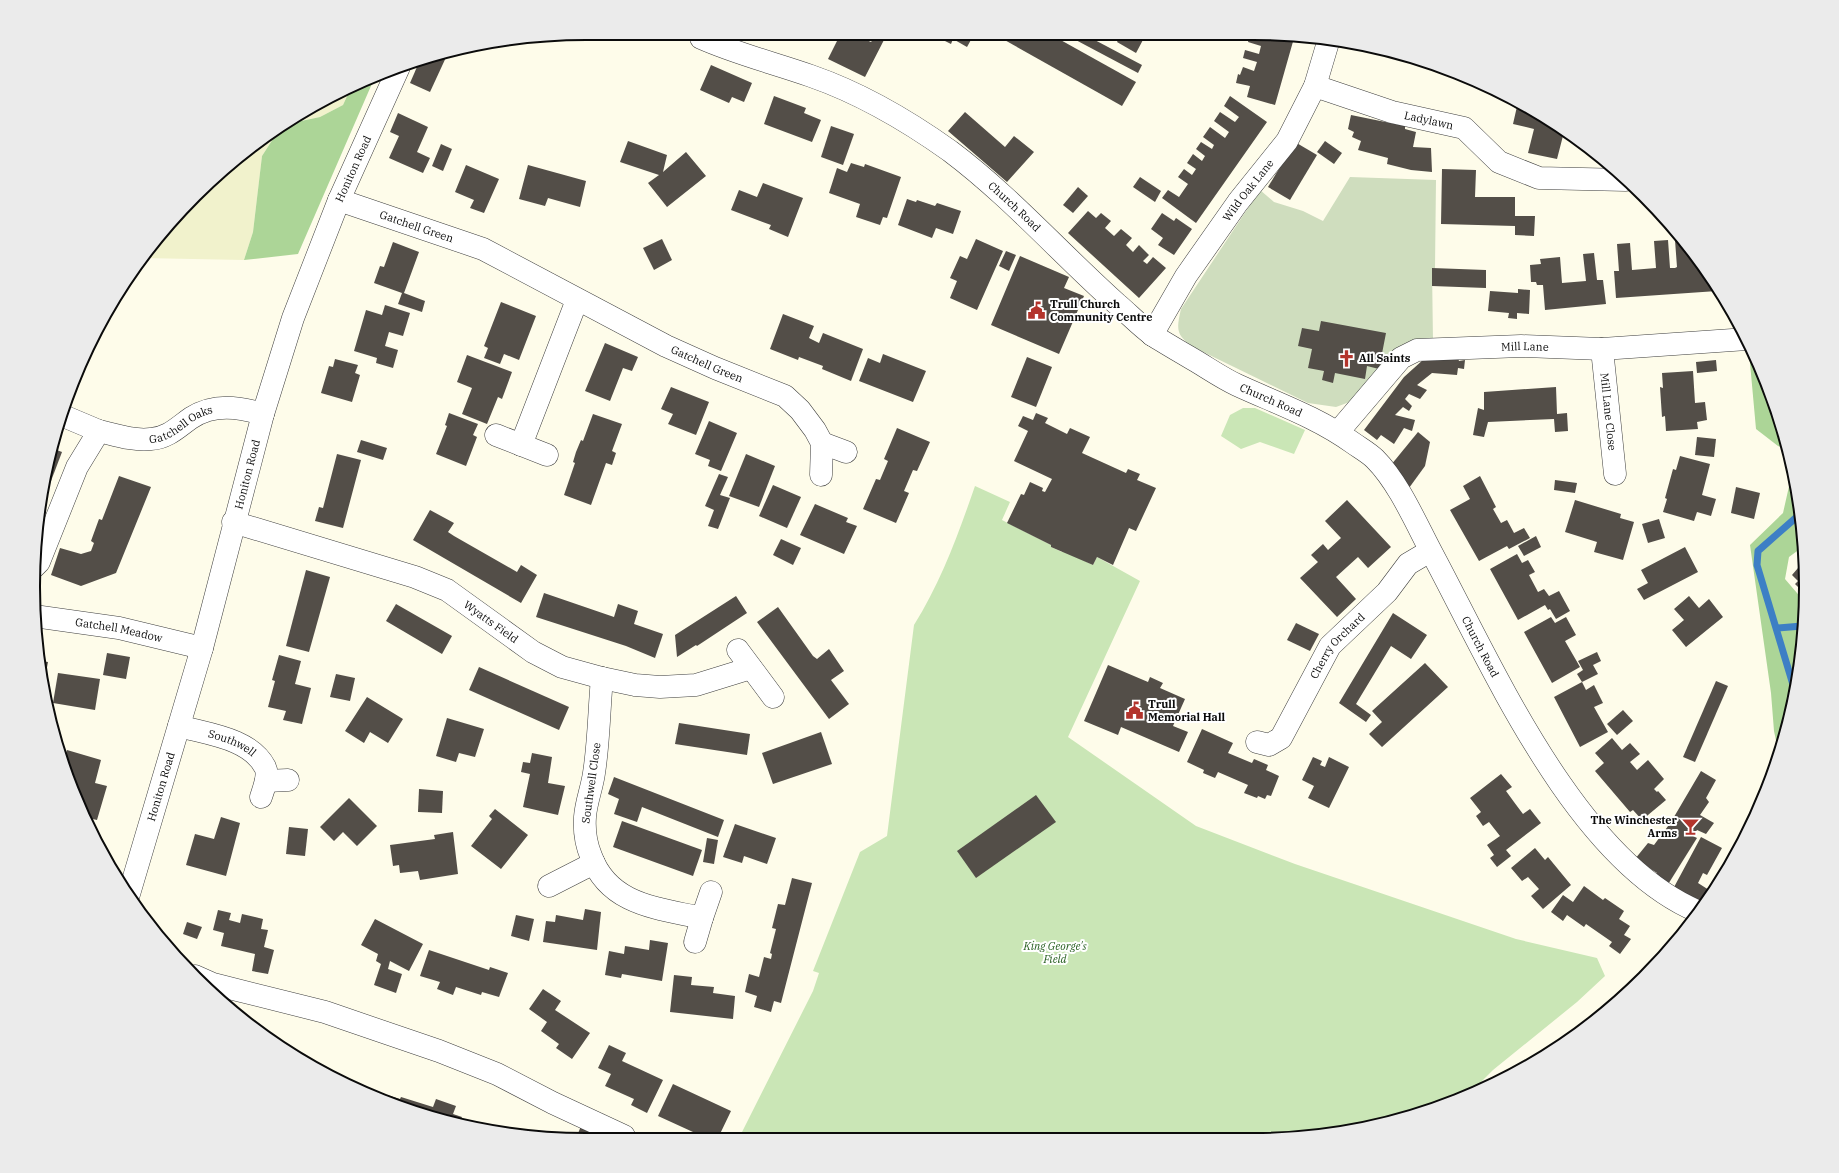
<svg xmlns="http://www.w3.org/2000/svg" width="1839" height="1173" viewBox="0 0 1839 1173" font-family="'IBM Plex Serif',serif">
<style>
.farmland{fill:#f1f2cc}
.green{fill:#cae6b6}
.forest{fill:#acd597}
.cemetery{fill:#cfddbe}
.lines{fill:none;stroke-linecap:round;stroke-linejoin:round}
.stream{stroke:#3d7fc5;stroke-width:7}
.building{fill:#534e48}
.minor-casing{stroke:#3e3e3e;stroke-width:23}
.minor{stroke:#fff;stroke-width:22}
.labels{text-anchor:middle;stroke-width:4;stroke-linejoin:round;paint-order:stroke}
.street-label{font-size:11px;fill:#0b0b0b;stroke:#fff}
.poi-label{font-size:11px;font-weight:bold;fill:#0b0b0b;stroke:#fff;text-anchor:start}
.park-label{font-size:11px;font-style:italic;fill:#265e20;stroke:#fff}
.rim{fill:none;stroke:#0b0b0b;stroke-width:2}
</style>
<rect width="100%" height="100%" fill="#fefcea"/>
<g class="farmland">
<path d="M349,92L343,105L320,117L284,124Z"/>
<path d="M282,125L262,156L253,232L244,260L142,258L148,249L221,171Z"/>
</g>
<g class="green">
<path d="M1243,408H1255L1305,430L1294,454L1260,442L1241,449L1221,436L1230,415Z"/>
<path d="M975,486L1010,502L1002,520L1051,545V547L1062,552V550L1093,565L1097,557L1140,581L1068,737L1196,826L1295,864L1516,939L1597,958L1605,976L1577,1002L1493,1070L1469,1094L1396,1121L1288,1139L740,1136L813,991L819,973L813,971L860,852L887,836L914,625C941,582 958,535 975,486Z"/>
</g>
<g class="forest">
<path d="M374,79L298,254L244,260L253,232L262,156L282,125L320,117L343,105L349,92Z"/>
<path d="M1751,348L1787,443L1788,450L1778,446L1756,429L1749,352Z"/>
<path d="M1792,473L1804,546L1789,557L1785,579L1803,600L1801,659L1779,755L1774,731L1771,693L1750,545L1783,513Z"/>
</g>
<path class="cemetery" d="M1350,177L1436,180L1435,268H1432L1433,342L1355,400L1336,407L1308,403L1195,348C1176,336 1176,330 1181,309L1260,190L1274,202L1303,211L1323,221Z"/>
<g class="lines">
<g class="stream">
<path d="M1778,420L1779,421"/>
<path d="M1777,628L1802,626"/>
<path d="M1794,688L1757,565L1758,551L1799,515"/>
</g>
</g>
<g class="building">
<path d="M836,38H862L871,42L874,38H885L865,77L828,59L838,39Z"/>
<path d="M939,38H972L967,47L953,39L951,44Z"/>
<path d="M1001,38H1057L1136,82L1122,106Z"/>
<path d="M1072,38H1091L1142,65L1138,73Z"/>
<path d="M1119,38H1144L1136,53L1117,42Z"/>
<path d="M1249,38H1294L1275,105L1247,97L1250,86L1236,83L1238,74L1240,75L1243,67L1254,71L1257,62L1243,58L1245,50L1259,54L1261,46L1248,42Z"/>
<path d="M448,53L430,92L410,83L420,60Z"/>
<path d="M711,65L752,83L744,102L732,97L729,103L700,90Z"/>
<path d="M774,96L806,108L804,113L821,120L812,142L764,124Z"/>
<path d="M1230,96L1267,122L1196,223L1162,198L1168,190L1179,197L1188,184L1178,177L1184,169L1192,175L1196,169L1187,163L1193,154L1202,161L1205,156L1196,149L1201,142L1212,149L1214,145L1203,137L1210,127L1225,138L1229,132L1214,121L1220,112L1235,122L1239,117L1224,106Z"/>
<path d="M1518,102L1529,107L1564,132L1557,159L1528,153L1534,129L1513,124Z"/>
<path d="M965,112L1005,147L1014,136L1034,152L1007,182L948,131Z"/>
<path d="M398,113L428,127L417,152L430,158L423,173L389,158L399,136L390,132Z"/>
<path d="M1351,115L1405,126V129L1416,132L1413,147L1431,148L1432,172L1411,170L1387,164L1388,158L1358,150L1361,141L1352,137L1354,132L1348,129Z"/>
<path d="M831,126L854,134L843,165L821,157Z"/>
<path d="M628,141L667,155L663,172L686,152L706,176L667,207L648,183L659,175L620,162Z"/>
<path d="M1325,141L1342,153L1334,164L1317,152Z"/>
<path d="M1295,142L1317,155L1290,200L1268,187Z"/>
<path d="M441,144L452,149L443,171L432,166Z"/>
<path d="M851,163L864,167L865,164L901,177L887,218L883,217L880,225L856,217L860,204L829,193L837,168L847,172Z"/>
<path d="M466,165L499,179L484,213L470,208L474,200L455,192Z"/>
<path d="M528,165L586,181L580,207L548,198L545,206L519,199Z"/>
<path d="M1442,169L1476,170L1475,197H1515V216H1535L1534,236L1515,235V226L1441,224Z"/>
<path d="M1140,177L1161,191L1155,202L1133,187Z"/>
<path d="M763,183L803,198L788,237L769,229L771,225L731,210L739,190L757,197Z"/>
<path d="M1078,187L1088,196L1073,213L1063,205Z"/>
<path d="M907,199L916,202L917,200L935,206L937,203L961,211L953,234L936,228L932,238L898,225Z"/>
<path d="M1088,211L1096,218L1101,213L1111,221L1105,228L1114,236L1121,229L1132,238L1126,245L1133,252L1139,245L1149,255L1143,261L1147,264L1153,257L1166,268L1139,298L1068,233Z"/>
<path d="M1162,213L1174,221L1176,218L1192,229L1174,255L1158,245L1163,238L1151,229Z"/>
<path d="M662,239L672,260L654,270L643,248Z"/>
<path d="M976,239L1003,251L977,310L950,298L957,281L950,278L960,256L967,259Z"/>
<path d="M1682,239L1695,255L1696,266H1702L1717,291L1616,298L1614,271H1619L1617,244L1630,243L1632,270L1656,268L1654,241L1668,240L1670,268H1675L1677,267L1675,240Z"/>
<path d="M393,242L419,252L404,293L425,301L422,312L398,304L402,293L374,283L380,266L384,267Z"/>
<path d="M1006,251L1016,255L1009,271L999,266Z"/>
<path d="M1594,253L1597,280H1603L1606,304L1545,310L1543,285H1537L1536,282H1531L1530,265L1541,264L1540,259L1560,257L1562,283L1586,281L1583,254Z"/>
<path d="M1020,256L1069,277L1064,288L1084,296L1059,354L991,325Z"/>
<path d="M1432,268L1486,270V288L1432,286Z"/>
<path d="M1518,289L1530,290L1529,314L1517,313V319L1508,318L1509,313L1488,311L1490,291L1518,293Z"/>
<path d="M501,302L536,316L519,360L504,354L500,364L484,358L488,348L484,346Z"/>
<path d="M385,305L410,313L403,336L389,332L385,346L398,350L393,368L376,363L377,358L354,351L366,310L382,315Z"/>
<path d="M783,314L814,326L809,338L819,343L823,333L863,349L851,381L822,369L823,366L799,357L798,360L770,349Z"/>
<path d="M1321,321L1386,333L1379,369L1367,366L1365,379L1335,373L1333,383L1322,380L1324,371L1308,368L1312,349L1298,346L1302,328L1319,331Z"/>
<path d="M605,343L638,357L632,371L623,368L610,401L585,391Z"/>
<path d="M883,354L926,371L913,402L859,381L868,358L880,363Z"/>
<path d="M467,355L512,372L502,399L498,397L487,424L462,414L472,388L457,382Z"/>
<path d="M1027,357L1052,367L1036,407L1011,397Z"/>
<path d="M1458,358L1459,361L1465,360L1464,369L1458,368L1457,375L1432,373L1417,385L1427,390L1420,399L1409,394L1405,399L1412,406L1409,411L1403,407L1395,415L1415,420L1412,431L1404,428L1394,444L1381,435L1377,440L1364,430L1404,377L1424,359Z"/>
<path d="M335,359L358,365L355,373L360,375L352,402L321,393L329,366L333,367Z"/>
<path d="M1716,360L1717,371L1697,373L1696,362Z"/>
<path d="M1693,371L1695,403L1705,402L1707,420L1697,422L1698,429L1666,431L1665,416L1662,417L1660,387L1663,388L1662,373Z"/>
<path d="M671,387L709,402L696,435L668,424L673,414L661,409Z"/>
<path d="M1556,387L1557,414L1567,413L1568,431L1555,432L1554,419L1488,422L1484,437L1473,435L1478,408L1484,410V392Z"/>
<path d="M449,413L478,424L473,435L477,437L466,466L436,454L447,426L445,425Z"/>
<path d="M1036,413L1048,418L1045,423L1067,434L1070,428L1090,437L1082,453L1126,473L1128,469L1140,474L1137,480L1156,488L1136,531L1129,528L1113,565L1097,557L1093,565L1051,547V545L1007,523L1021,494L1024,495L1030,482L1043,488L1042,491L1045,492L1052,479L1014,461L1028,431L1018,426L1023,416L1033,420Z"/>
<path d="M593,414L622,424L612,451L616,453L612,465L606,463L591,505L564,495L575,463L573,462L576,452L581,440L583,441Z"/>
<path d="M709,421L737,433L721,471L708,466L710,460L695,454Z"/>
<path d="M897,428L930,442L917,471L913,470L904,491L909,493L896,523L863,509L876,479L880,480L888,461L884,459Z"/>
<path d="M1418,432L1430,442L1425,466L1409,488L1391,465Z"/>
<path d="M1697,437L1716,439L1714,457L1695,455Z"/>
<path d="M361,440L387,448L383,460L357,452Z"/>
<path d="M54,449L62,452L51,481L48,480Z"/>
<path d="M337,454L361,460L343,528L315,521L319,507L323,508Z"/>
<path d="M746,454L775,466L759,507L729,496Z"/>
<path d="M1680,456L1710,464L1702,495L1716,499L1711,516L1697,512L1694,521L1663,512L1667,499L1665,498L1673,469L1676,470Z"/>
<path d="M719,474L728,477L720,495L730,498L718,529L708,526L714,510L705,506Z"/>
<path d="M119,476L151,487L116,573L81,586L51,575L60,548L81,554L91,551L94,543L91,541L99,519L102,520Z"/>
<path d="M1480,476L1496,507L1493,509L1501,523L1507,520L1514,533L1524,528L1530,538L1509,549L1507,546L1479,561L1450,510L1470,499L1463,486Z"/>
<path d="M1555,480L1577,483L1575,493L1554,490Z"/>
<path d="M773,485L801,497L787,528L759,516Z"/>
<path d="M1736,487L1760,493L1754,519L1731,513Z"/>
<path d="M1347,500L1391,547L1368,568L1358,557L1336,577L1356,599L1337,617L1300,578L1318,562L1311,555L1323,544L1328,550L1341,538L1325,521Z"/>
<path d="M1575,500L1621,514L1620,518L1634,522L1623,560L1594,552L1597,542L1565,532Z"/>
<path d="M815,504L848,518L846,522L857,526L844,554L800,535Z"/>
<path d="M430,510L454,523L448,532L454,536L517,572L521,565L537,575L521,603L413,540Z"/>
<path d="M1659,519L1665,538L1648,543L1642,524Z"/>
<path d="M1536,536L1541,547L1524,556L1518,546Z"/>
<path d="M781,539L801,548L793,565L773,555Z"/>
<path d="M1685,547L1698,572L1644,600L1637,589L1648,583L1641,570Z"/>
<path d="M1517,554L1522,563L1528,560L1535,572L1529,575L1538,592L1544,589L1549,596L1559,591L1570,611L1556,619L1550,609L1548,610L1545,605L1518,620L1490,569Z"/>
<path d="M1804,561V575L1803,592L1795,584L1798,581L1792,575Z"/>
<path d="M306,570L330,577L309,652L286,646Z"/>
<path d="M544,593L614,617L618,604L638,611L634,624L663,634L655,658L626,646L536,617Z"/>
<path d="M736,596L747,613L697,646L696,645L677,657L675,635Z"/>
<path d="M1689,596L1699,608L1709,599L1723,617L1686,647L1672,630L1684,620L1674,609Z"/>
<path d="M396,604L452,636L442,654L386,621Z"/>
<path d="M778,607L813,656L817,659L829,649L844,671L831,680L849,704L829,719L757,622Z"/>
<path d="M1393,613L1427,635L1411,659L1391,646L1356,704L1371,715L1366,722L1339,703Z"/>
<path d="M1551,617L1555,623L1566,617L1576,635L1565,641L1580,667L1552,683L1524,632Z"/>
<path d="M1296,623L1319,634L1310,651L1287,640Z"/>
<path d="M1597,652L1601,661L1593,665L1598,674L1582,682L1586,690L1594,685L1603,703L1594,707L1608,732L1580,747L1554,697L1582,682L1577,674L1583,670L1578,661Z"/>
<path d="M107,653L130,657L126,679L103,675Z"/>
<path d="M279,655L301,661L295,684L311,688L302,724L283,720L286,711L268,707L275,681L272,680Z"/>
<path d="M40,661L48,662L44,683Z"/>
<path d="M1425,663L1448,687L1382,747L1369,734L1382,722L1372,711Z"/>
<path d="M1108,665L1148,682L1150,677L1163,683L1160,688L1185,699L1173,726L1188,732L1179,752L1121,727L1118,735L1084,721Z"/>
<path d="M479,667L569,707L559,730L469,690Z"/>
<path d="M58,673L100,679L95,710L53,703Z"/>
<path d="M336,674L355,678L350,701L330,697Z"/>
<path d="M1716,681L1728,686L1695,762L1683,757Z"/>
<path d="M367,697L403,719L388,743L370,732L364,743L345,731Z"/>
<path d="M1623,710L1633,721L1617,735L1607,724Z"/>
<path d="M447,718L484,729L475,757L459,753L456,762L436,756Z"/>
<path d="M679,723L750,734L747,755L675,744Z"/>
<path d="M1202,729L1233,743L1228,753L1252,763L1254,759L1268,765L1266,770L1279,776L1271,796L1267,795L1265,799L1258,796L1257,798L1244,793L1248,785L1218,772L1215,778L1203,773L1204,770L1187,762Z"/>
<path d="M821,732L832,764L773,784L762,753Z"/>
<path d="M1612,738L1622,750L1630,743L1640,754L1630,762L1637,770L1648,760L1664,779L1654,789L1657,792L1658,791L1666,800L1642,820L1633,810L1630,812L1595,771L1604,763L1595,753Z"/>
<path d="M67,750L101,760L95,783L107,786L97,820L88,818L64,760Z"/>
<path d="M532,753L552,757L548,783L565,786L558,815L523,807L530,774L521,772L523,762L530,763Z"/>
<path d="M1313,757L1322,761L1320,765L1325,767L1329,757L1349,767L1329,808L1308,798L1314,786L1302,780Z"/>
<path d="M1701,771L1716,780L1706,798L1709,802L1700,815L1714,823L1706,834L1697,830L1693,836L1697,838L1667,886L1654,877L1657,873L1635,859L1648,843L1654,845L1671,822Z"/>
<path d="M1501,774L1512,787L1506,791L1514,802L1523,814L1530,809L1541,823L1506,850L1511,856L1497,867L1490,858L1494,855L1487,845L1500,836L1489,822L1483,826L1476,816L1481,812L1470,798Z"/>
<path d="M614,777L724,820L718,837L642,807L637,822L614,814L619,799L608,794Z"/>
<path d="M419,789L443,791L442,813L418,812Z"/>
<path d="M1036,795L1056,822L976,878L957,851Z"/>
<path d="M349,798L377,826L357,846L343,832L334,841L320,827Z"/>
<path d="M495,809L528,835L501,869L471,846L492,819L489,816Z"/>
<path d="M221,817L240,823L226,876L186,865L195,834L214,839Z"/>
<path d="M622,821L702,850L693,876L613,847Z"/>
<path d="M735,824L776,838L767,864L744,856L742,863L723,857Z"/>
<path d="M289,827L308,829L305,856L286,854Z"/>
<path d="M453,832L458,874L420,880L418,871L400,873L399,865L393,866L390,845L435,839L434,835Z"/>
<path d="M1701,837L1722,848L1707,875L1703,873L1698,883L1709,890L1702,904L1673,889Z"/>
<path d="M707,838L718,840L714,864L703,862Z"/>
<path d="M1535,848L1545,860L1548,857L1571,885L1543,909L1531,896L1539,889L1528,877L1522,881L1511,868Z"/>
<path d="M792,878L812,883L781,1003L774,1001L771,1012L754,1007L757,996L745,992L749,974L759,977L764,957L771,959L772,954L770,953L776,929L772,928L778,904L785,905Z"/>
<path d="M1584,886L1603,900L1605,898L1624,911L1619,919L1630,926L1624,935L1631,939L1620,954L1609,946L1612,942L1586,924L1584,927L1567,915L1563,921L1551,912L1563,895L1573,902Z"/>
<path d="M585,909L601,912L597,950L543,942L546,921L555,922L556,915L583,920Z"/>
<path d="M218,910L231,913L229,920L240,923L242,914L263,919L261,929L268,930L264,947L274,950L268,974L252,971L255,954L221,946L224,933L213,930Z"/>
<path d="M516,915L534,919L529,941L511,936Z"/>
<path d="M375,919L423,944L409,971L390,961L388,969L402,974L396,993L374,985L381,964L376,961L378,954L361,945Z"/>
<path d="M187,922L202,927L197,939L183,934Z"/>
<path d="M650,940L668,943L662,981L622,974L621,978L605,975L609,951L624,954L625,946L649,950Z"/>
<path d="M429,950L489,970L490,967L508,973L499,997L482,992L481,995L456,987L453,995L437,989L440,982L420,976Z"/>
<path d="M674,975L692,977L691,985L714,987L713,993L735,996L733,1019L670,1012Z"/>
<path d="M543,989L561,1001L555,1010L590,1033L572,1059L556,1048L559,1044L541,1031L547,1022L529,1009Z"/>
<path d="M609,1045L626,1053L622,1061L663,1080L647,1113L631,1105L634,1099L605,1086L611,1074L598,1068Z"/>
<path d="M348,1083L371,1090L369,1095Z"/>
<path d="M673,1084L731,1111L719,1136H691L693,1132L658,1116Z"/>
<path d="M387,1095L400,1099L401,1097L433,1107L436,1099L456,1106L453,1114L462,1117L460,1121L385,1101Z"/>
<path d="M581,1126L603,1136H577Z"/>
<path d="M506,1129L517,1135L504,1133Z"/>
</g>
<g class="lines">
<defs>
<g id="minor">
<path id="s1" d="M701,38C737,54 774,63 811,76C860,93 908,121 950,151C1010,196 1061,254 1117,304C1129,314 1141,327 1154,336C1165,343 1177,350 1189,357C1205,366 1220,377 1237,385C1276,403 1317,417 1353,443C1360,448 1369,453 1375,459C1400,484 1418,528 1435,559C1494,670 1577,860 1697,911"/>
<path id="s2" d="M1315,86L1392,112L1464,128L1499,162L1539,178L1626,180"/>
<path id="s3" d="M339,200L483,249L666,346L715,368L785,396L800,410L815,430L822,443L821,475"/>
<path id="s4" d="M1152,335L1186,276L1238,202L1287,141L1315,86L1329,39"/>
<path id="s5" d="M1602,349L1615,474"/>
<path d="M61,415L99,431"/>
<path id="s6" d="M1338,432L1401,358L1417,350L1521,346L1602,349L1747,339"/>
<path d="M496,435L547,455"/>
<path d="M822,443L846,452"/>
<path d="M521,445L577,300"/>
<path id="s7" d="M233,522L415,577L447,590L533,652L562,667L602,678L635,685L660,687L696,685L751,668"/>
<path id="s8" d="M34,567L39,562L77,467L99,431C116,435 133,441 151,439C168,438 178,427 191,418C214,403 239,407 263,414"/>
<path id="s9" d="M34,616L119,628L202,648"/>
<path d="M738,650L773,697"/>
<path d="M602,678C599,710 599,741 594,773C592,788 586,802 585,817C584,831 586,844 591,856C609,905 657,908 702,918L711,892"/>
<path id="s10" d="M179,726C207,734 250,738 265,767C269,775 264,788 261,797"/>
<path id="s11" d="M1257,742L1269,745L1281,738L1330,646L1387,592L1408,564L1430,551"/>
<path d="M266,781L288,780"/>
<path d="M549,886L594,863"/>
<path id="s12" d="M129,894L202,648L263,414L293,318L339,200L399,67"/>
<path d="M695,942L702,918"/>
<path d="M195,976L213,984L325,1012L439,1051L497,1074L553,1103L624,1136"/>
</g>
</defs>
<use href="#minor" class="minor-casing"/>
<use href="#minor" class="minor"/>
</g>
<defs>
<symbol id="civic-bare" viewBox="-9 -9 18 18"><path d="M-.6-6.5H3V-4.5H.6V-3L4-1V1h2V6H-6V1h2V-1L-.6-3ZM-1.2 2.5V6h2.4V2.5Z" fill="#b3342c" stroke="#fff" stroke-width="2.5" paint-order="stroke"/></symbol>
<symbol id="church-bare" viewBox="-9 -9 18 18"><path d="M-1.2-6h2.4v3.5h3.3v2.4h-3.3V6h-2.4V-.1h-3.3v-2.4h3.3Z" fill="#b3342c" stroke="#fff" stroke-width="2.5" paint-order="stroke"/></symbol>
<symbol id="bar-bare" viewBox="-9 -9 18 18"><path d="M-6-5H6L.8 .8V4.5H3.5V6h-7V4.5H-.8V.8Z" fill="#b3342c" stroke="#fff" stroke-width="2.5" paint-order="stroke"/></symbol>
</defs>
<g fill-rule="evenodd">
<use href="#civic-bare" x="1024" y="298" width="25" height="25"/>
<use href="#church-bare" x="1334" y="346" width="25" height="25"/>
<use href="#civic-bare" x="1122" y="698" width="25" height="25"/>
<use href="#bar-bare" x="1678" y="814" width="25" height="25"/>
</g>
<g class="labels">
<g class="street-label">
<text dy="4" stroke="none"><textPath href="#s2" startOffset="119">Ladylawn</textPath></text>
<text dy="4" stroke="none"><textPath href="#s12" startOffset="760">Honiton Road</textPath></text>
<text dy="4" stroke="none"><textPath href="#s4" startOffset="174">Wild Oak Lane</textPath></text>
<text dy="4" stroke="none"><textPath href="#s1" startOffset="360">Church Road</textPath></text>
<text dy="4" stroke="none"><textPath href="#s3" startOffset="82">Gatchell Green</textPath></text>
<text dy="4" stroke="none"><textPath href="#s6" startOffset="223">Mill Lane</textPath></text>
<text dy="4" stroke="none"><textPath href="#s3" startOffset="404">Gatchell Green</textPath></text>
<text dy="4" stroke="none"><textPath href="#s1" startOffset="684">Church Road</textPath></text>
<text dy="4" stroke="none"><textPath href="#s5" startOffset="63">Mill Lane Close</textPath></text>
<text dy="4" stroke="none"><textPath href="#s8" startOffset="238">Gatchell Oaks</textPath></text>
<text dy="4" stroke="none"><textPath href="#s12" startOffset="436">Honiton Road</textPath></text>
<text dy="4" stroke="none"><textPath href="#s7" startOffset="279">Wyatts Field</textPath></text>
<text dy="4" stroke="none"><textPath href="#s9" startOffset="86">Gatchell Meadow</textPath></text>
<text dy="4" stroke="none"><textPath href="#s11" startOffset="135">Cherry Orchard</textPath></text>
<text dy="4" stroke="none"><textPath href="#s1" startOffset="1020">Church Road</textPath></text>
<text dy="4" stroke="none"><textPath href="#s10" startOffset="56">Southwell</textPath></text>
<text transform="translate(591 783) rotate(-82)" y="4">Southwell Close</text>
<text dy="4" stroke="none"><textPath href="#s12" startOffset="112">Honiton Road</textPath></text>
</g>
<g class="poi-label">
<text x="1050" y="308">Trull Church<tspan x="1050" dy="13">Community Centre</tspan></text>
<text x="1359" y="362">All Saints</text>
<text x="1148" y="708">Trull<tspan x="1148" dy="13">Memorial Hall</tspan></text>
<text x="1677" y="824" text-anchor="end">The Winchester<tspan x="1677" dy="13">Arms</tspan></text>
</g>
<g class="park-label">
<text x="1055" y="950">King George's<tspan x="1055" dy="13">Field</tspan></text>
</g>
</g>
<path d="M0 0H1839V1173H0ZM586 40H1253A546 546 0 0 1 1799 586V587A546 546 0 0 1 1253 1133H586A546 546 0 0 1 40 587V586A546 546 0 0 1 586 40Z" fill="#ebebeb" fill-rule="evenodd"/>
<path class="rim" d="M586 40H1253A546 546 0 0 1 1799 586V587A546 546 0 0 1 1253 1133H586A546 546 0 0 1 40 587V586A546 546 0 0 1 586 40Z"/>
</svg>
